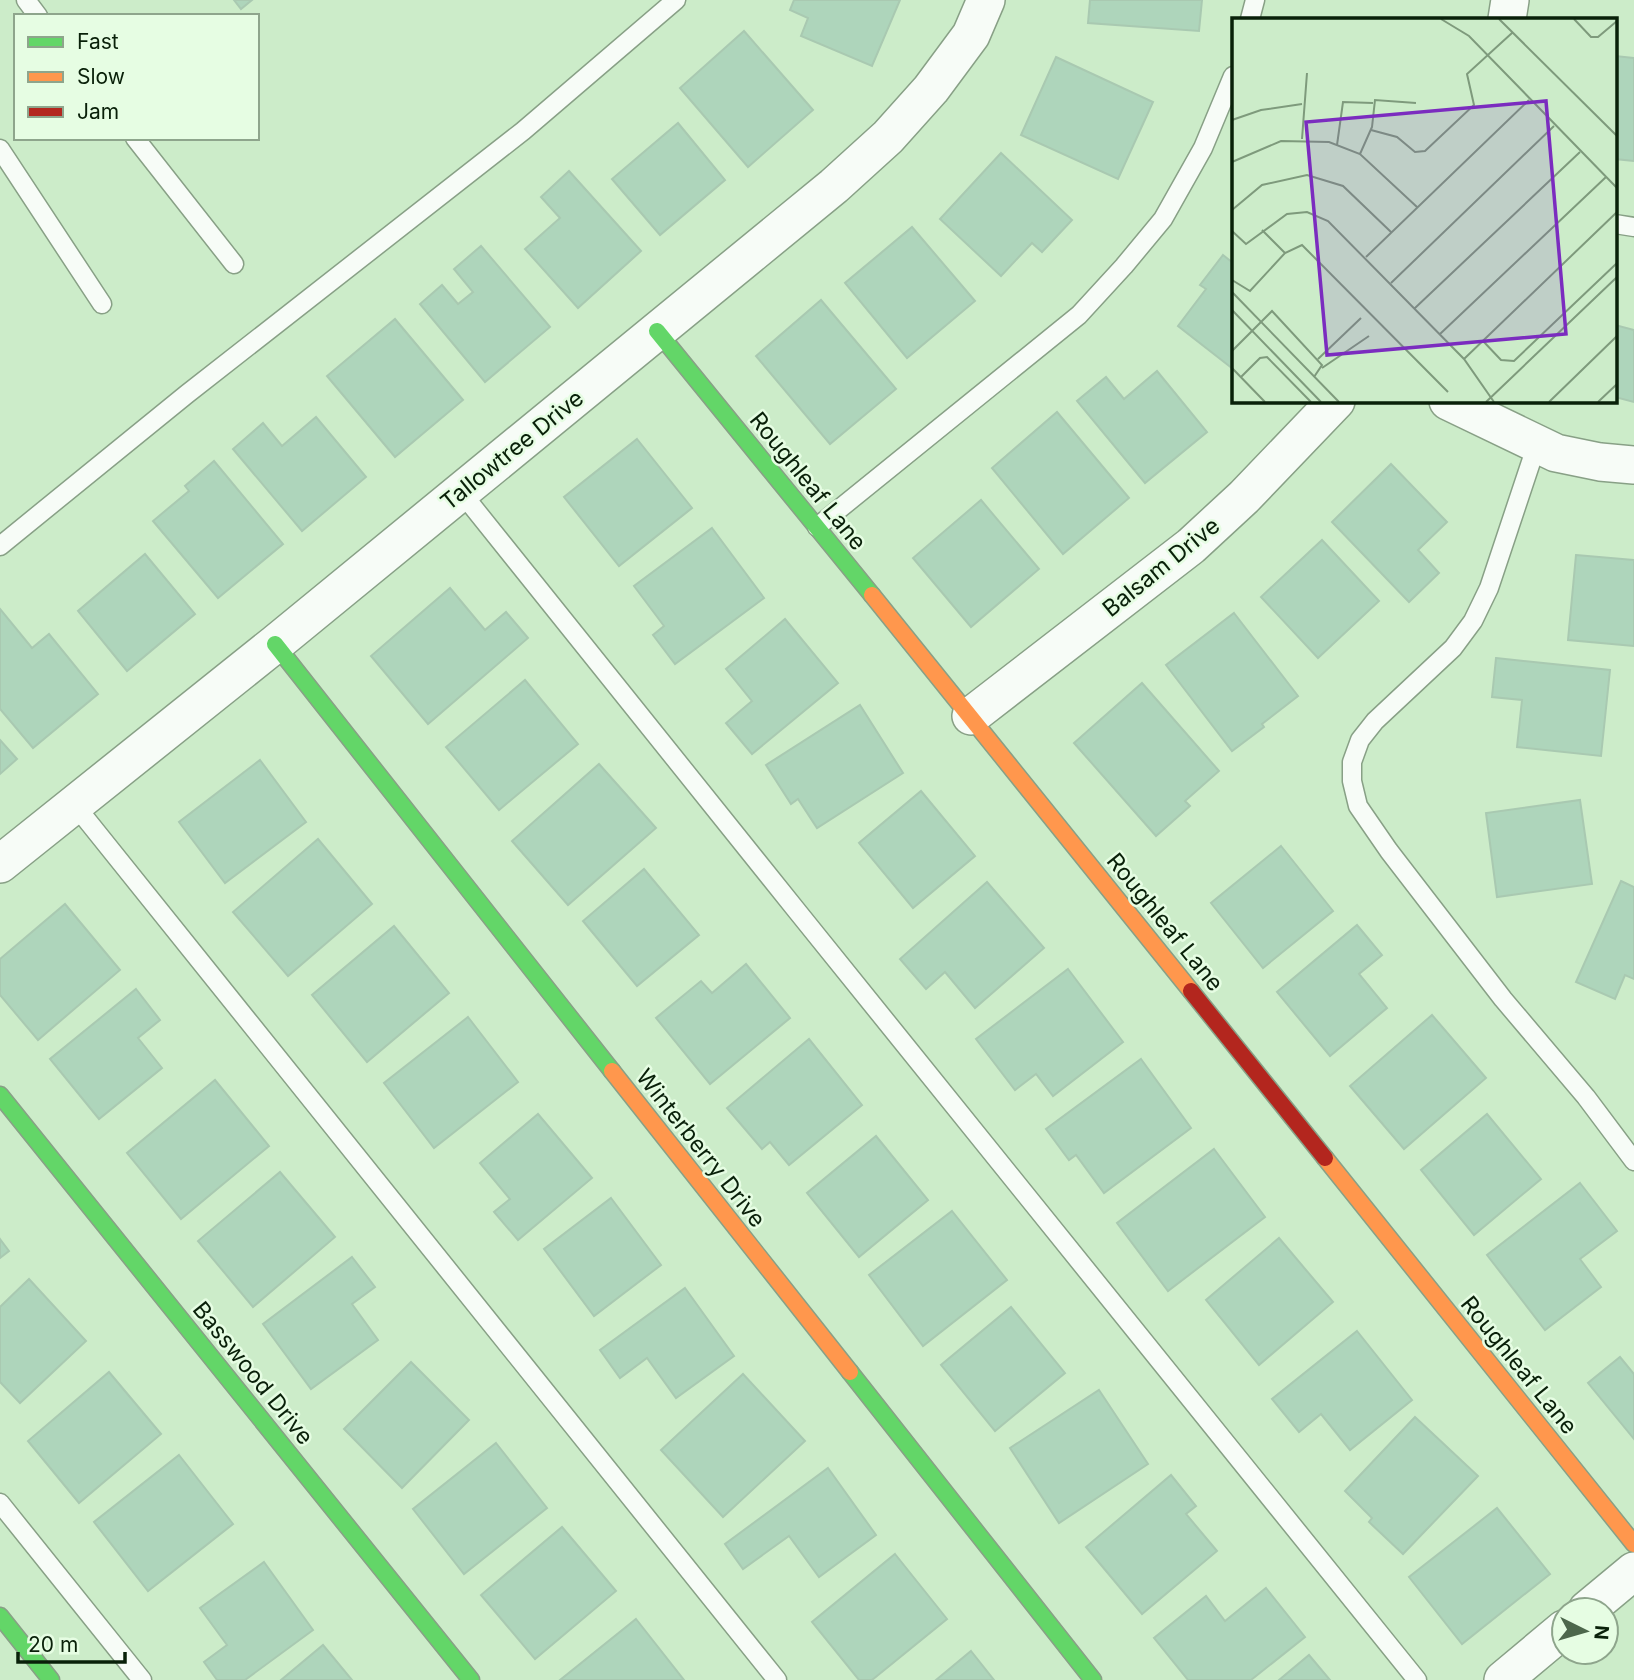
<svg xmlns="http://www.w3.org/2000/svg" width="1634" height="1680" viewBox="0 0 1634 1680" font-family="Inter,sans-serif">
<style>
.building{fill:#aed5bb;stroke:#a9c9b1;stroke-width:2}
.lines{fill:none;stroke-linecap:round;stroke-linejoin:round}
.lane-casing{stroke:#88a086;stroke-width:21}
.street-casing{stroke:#88a086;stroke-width:40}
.fast-casing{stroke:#88a086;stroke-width:19}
.slow-casing{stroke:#88a086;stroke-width:19}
.jam-casing{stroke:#88a086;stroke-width:19}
.lane{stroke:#f7fcf7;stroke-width:18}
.street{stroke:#f7fcf7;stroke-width:37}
.fast{stroke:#63d668;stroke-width:16}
.slow{stroke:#ff974d;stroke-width:16}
.jam{stroke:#b3261e;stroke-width:16}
.labels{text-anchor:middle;stroke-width:5;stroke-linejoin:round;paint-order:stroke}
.street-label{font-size:23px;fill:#092009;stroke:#e6fde3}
.inset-road{fill:none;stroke:#7e9a7c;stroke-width:2}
.view{fill:#7b2cbf;fill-opacity:0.15;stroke:#7b2cbf;stroke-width:3.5}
.inset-edge{fill:none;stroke:#092009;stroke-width:3.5}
</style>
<rect width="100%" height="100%" fill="#ccecc9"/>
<g class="building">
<path d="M234,0H252L241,9Z"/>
<path d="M794,0H900L872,66L801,36L808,18L790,10Z"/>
<path d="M1090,0H1202L1199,31L1088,23Z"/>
<path d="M744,31L813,110L748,167L680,88Z"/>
<path d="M1615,56L1634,58V161L1615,159Z"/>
<path d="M1056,57L1153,102L1118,179L1021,135Z"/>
<path d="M678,123L725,180L660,235L612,179Z"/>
<path d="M1001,153L1072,220L1042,252L1032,243L1001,276L940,219Z"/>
<path d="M569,171L641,251L578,308L525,249L560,218L541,197Z"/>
<path d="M912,227L975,301L907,358L845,283Z"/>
<path d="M481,246L550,327L485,382L420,304L442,285L458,304L473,292L454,269Z"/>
<path d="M1223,255L1233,263V369L1178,326L1206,289L1200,285Z"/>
<path d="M821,300L896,389L830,444L756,356Z"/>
<path d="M395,319L463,400L395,457L327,376Z"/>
<path d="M1615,325L1634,330V402L1615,397Z"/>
<path d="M1157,371L1207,432L1145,483L1077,401L1106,377L1124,399Z"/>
<path d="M1057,412L1129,498L1063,554L992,468Z"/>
<path d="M316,417L366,477L302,531L233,449L263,423L282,446Z"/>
<path d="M637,439L692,508L619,566L564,497Z"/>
<path d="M214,461L283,544L218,598L153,521L189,491L185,486Z"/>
<path d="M1391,464L1447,522L1418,550L1439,573L1409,602L1332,522Z"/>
<path d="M981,500L1039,569L971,627L913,558Z"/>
<path d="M712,528L764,598L675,664L653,635L664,626L634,586Z"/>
<path d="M1322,540L1379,601L1318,658L1261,597Z"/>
<path d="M145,554L195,614L127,671L78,611Z"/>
<path d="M1576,555L1634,560V646L1568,640Z"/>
<path d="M450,588L485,630L506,612L528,638L428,724L371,656Z"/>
<path d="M0,609L32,648L49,634L98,694L33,748L0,709Z"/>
<path d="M1234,613L1298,696L1262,724L1264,727L1232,751L1166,665Z"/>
<path d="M785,619L838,683L752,754L726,723L752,701L726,669Z"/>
<path d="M1496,658L1610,670L1601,756L1517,747L1522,700L1492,697Z"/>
<path d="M525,680L578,744L499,810L446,747Z"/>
<path d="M1142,683L1219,771L1185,801L1190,806L1156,836L1074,743Z"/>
<path d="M860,705L903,773L817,828L798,799L791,804L766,765Z"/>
<path d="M0,740L17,759L0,774Z"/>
<path d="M260,760L306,822L225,883L179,822Z"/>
<path d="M599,764L656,828L568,905L512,841Z"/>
<path d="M921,791L975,856L913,908L859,843Z"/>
<path d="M1580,800L1592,884L1497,897L1486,813Z"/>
<path d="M318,839L372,904L288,976L233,912Z"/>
<path d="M1281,846L1333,911L1263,968L1211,903Z"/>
<path d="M644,869L699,935L637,986L583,921Z"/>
<path d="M1621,881L1634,887V979L1625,975L1615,999L1576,982Z"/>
<path d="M987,882L1044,948L975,1008L945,972L926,989L900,959Z"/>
<path d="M65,904L120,970L38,1040L0,995V959Z"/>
<path d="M1357,925L1382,955L1359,974L1387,1008L1330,1056L1277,992Z"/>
<path d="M394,926L449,993L367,1062L312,995Z"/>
<path d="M746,964L790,1018L710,1084L656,1018L701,981L712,993Z"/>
<path d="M1068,969L1123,1042L1053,1096L1036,1074L1015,1090L976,1039Z"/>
<path d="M136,989L160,1020L138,1038L162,1068L99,1119L50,1059Z"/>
<path d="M1432,1015L1486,1078L1404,1149L1350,1086Z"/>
<path d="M468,1017L518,1082L434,1148L384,1083Z"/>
<path d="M809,1039L862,1105L789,1165L770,1142L762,1149L727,1108Z"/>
<path d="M1141,1059L1191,1128L1104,1193L1076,1155L1069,1160L1046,1129Z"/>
<path d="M215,1080L269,1146L181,1219L127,1153Z"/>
<path d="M538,1114L592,1178L518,1240L494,1212L510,1199L480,1163Z"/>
<path d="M1487,1114L1541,1179L1474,1235L1421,1170Z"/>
<path d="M876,1136L928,1200L859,1257L807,1193Z"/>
<path d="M1214,1149L1265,1217L1168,1291L1117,1223Z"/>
<path d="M280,1172L335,1237L253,1307L198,1241Z"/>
<path d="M1580,1183L1617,1231L1580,1259L1601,1287L1545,1330L1487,1255Z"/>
<path d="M611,1198L661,1265L594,1316L544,1249Z"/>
<path d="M952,1211L1007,1280L923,1346L869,1275Z"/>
<path d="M1279,1238L1333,1302L1259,1365L1206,1300Z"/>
<path d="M0,1239L9,1251L0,1258Z"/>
<path d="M352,1257L375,1287L352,1304L378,1340L311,1389L263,1324Z"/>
<path d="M29,1279L86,1341L20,1403L0,1382V1307Z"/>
<path d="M685,1288L734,1356L676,1398L647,1358L620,1378L600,1350Z"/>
<path d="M1011,1307L1065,1373L995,1431L941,1365Z"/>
<path d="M1357,1331L1412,1400L1350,1450L1321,1414L1299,1432L1272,1399Z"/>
<path d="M1620,1357L1634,1374V1439L1588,1383Z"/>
<path d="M411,1362L469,1420L402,1488L344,1429Z"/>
<path d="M109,1372L161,1434L79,1503L28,1441Z"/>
<path d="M743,1374L805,1441L723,1517L661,1450Z"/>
<path d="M1099,1390L1148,1464L1059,1523L1010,1448Z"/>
<path d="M1415,1417L1478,1476L1403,1554L1369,1522L1372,1518L1345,1491Z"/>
<path d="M496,1443L547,1508L464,1574L413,1509Z"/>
<path d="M179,1455L233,1524L148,1591L94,1522Z"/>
<path d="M828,1468L876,1535L819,1577L789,1536L743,1569L725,1544Z"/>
<path d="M1171,1475L1196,1506L1186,1514L1217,1551L1142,1614L1086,1547Z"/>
<path d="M1497,1508L1550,1574L1462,1644L1409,1577Z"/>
<path d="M562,1527L616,1591L535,1659L481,1595Z"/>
<path d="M895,1554L947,1619L872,1680H859L812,1622Z"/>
<path d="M264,1562L313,1630L245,1680H217L204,1662L227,1645L200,1608Z"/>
<path d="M1266,1588L1305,1637L1251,1680H1188L1154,1638L1206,1596L1225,1621Z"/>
<path d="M636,1619L684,1680H560Z"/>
<path d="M323,1645L352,1680H281Z"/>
<path d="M971,1651L994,1680H936Z"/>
<path d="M1309,1655L1330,1680H1279Z"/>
</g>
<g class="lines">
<defs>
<g id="lane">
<path d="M26,0L38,16"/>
<path d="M1250,19L1255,0"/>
<path d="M135,138L234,264"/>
<path d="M0,149L102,304"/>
<path d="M1615,224L1634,227"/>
<path d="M1537,444L1489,588L1473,621L1453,648L1375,721L1360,740L1352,762V781L1358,806L1389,851L1503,999L1586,1097L1634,1161"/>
<path d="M461,492L797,911L1417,1680"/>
<path d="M817,527L1079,315L1124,266L1163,219L1203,148L1233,76"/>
<path d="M0,546L187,394L523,131L676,0"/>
<path d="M74,804L777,1680"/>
<path d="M0,1503L142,1680"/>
</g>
<g id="street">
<path d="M1507,19L1510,0"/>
<path d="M1448,401L1556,453L1600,462L1634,465"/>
<path d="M971,716L1191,546L1244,497L1336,401"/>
<path d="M0,864L275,644L834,186L888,137L931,89L971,35L986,0"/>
<path d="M1587,1610L1634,1571"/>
<path d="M1503,1680L1564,1629"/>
</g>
<g id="fast">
<path d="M657,331L872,595"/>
<path d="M275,644L612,1071"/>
<path d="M0,1095L471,1680"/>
<path d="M850,1372L1093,1680"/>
<path d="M0,1616L51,1680"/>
</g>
<g id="slow">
<path d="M872,595L1191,991"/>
<path d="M612,1071L850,1372"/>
<path d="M1325,1158L1634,1544"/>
</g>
<path id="jam" d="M1191,991L1325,1158"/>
</defs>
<use href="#lane" class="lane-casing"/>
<use href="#street" class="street-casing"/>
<use href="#fast" class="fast-casing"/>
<use href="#slow" class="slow-casing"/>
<use href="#jam" class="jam-casing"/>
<use href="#lane" class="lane"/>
<use href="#street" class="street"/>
<use href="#fast" class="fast"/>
<use href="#slow" class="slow"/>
<use href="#jam" class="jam"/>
</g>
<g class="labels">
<g class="street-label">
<text transform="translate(512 450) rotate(-39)" y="8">Tallowtree Drive</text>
<text transform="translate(808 481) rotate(51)" y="8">Roughleaf Lane</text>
<text transform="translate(1161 567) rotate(-39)" y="8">Balsam Drive</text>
<text transform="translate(1165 922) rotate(51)" y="8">Roughleaf Lane</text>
<text transform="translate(701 1148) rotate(52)" y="8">Winterberry Drive</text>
<text transform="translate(1519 1365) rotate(51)" y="8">Roughleaf Lane</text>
<text transform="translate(253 1373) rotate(51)" y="8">Basswood Drive</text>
</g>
</g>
<g transform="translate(1232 18)">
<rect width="385" height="385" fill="#ccecc9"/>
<path class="inset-road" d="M209,1L237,18L385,170M267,1L385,118M342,1L359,19H366L385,3M0,102L29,92L70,86M139,112L165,119L183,134L193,133L242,87L235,56L280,15M70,121L75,55M105,127L111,84L141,85M128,136L140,109L143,82L184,85M0,144L49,123L97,124L128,136L185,189M0,192L30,167L75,157L111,168L159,214M30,212L53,235M0,213L14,226L55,196L75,194L96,203L232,341L262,384M134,239L297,82M0,262L18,273L53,235L70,227L216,374M159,265L322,108M0,274L107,384M183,290L348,134M0,292L89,384M208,316L374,159M251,323L269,342L282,343L385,245M0,333L40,293L90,347L82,359M86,341L129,300M232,341L385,194M0,350L33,384M90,350L137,318M9,359L28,340L35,339L79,384M254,384L385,259M317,384L385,318M366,384L385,366"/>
<path class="view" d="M314,83L334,316L95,337L74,104Z"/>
<rect width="385" height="385" class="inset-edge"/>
</g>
<rect x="14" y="14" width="245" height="126" fill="#e6fde3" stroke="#8ea58c" stroke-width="2"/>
<rect x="28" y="37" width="35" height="10" fill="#63d668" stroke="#8ea58c" stroke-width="2"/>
<text x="77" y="49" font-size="21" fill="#092009">Fast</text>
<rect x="28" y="72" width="35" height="10" fill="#ff974d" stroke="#8ea58c" stroke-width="2"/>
<text x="77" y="84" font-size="21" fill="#092009">Slow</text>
<rect x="28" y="107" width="35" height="10" fill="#b3261e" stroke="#8ea58c" stroke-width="2"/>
<text x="77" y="119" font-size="21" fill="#092009">Jam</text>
<g transform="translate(1585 1631) rotate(95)"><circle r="33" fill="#e6fde3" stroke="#8ea58c" stroke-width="2"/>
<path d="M0-5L12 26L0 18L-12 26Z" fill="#4d674c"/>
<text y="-10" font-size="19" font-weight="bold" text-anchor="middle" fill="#092009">N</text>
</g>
<path d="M18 1652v10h107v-10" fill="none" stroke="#092009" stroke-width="3.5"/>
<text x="28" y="1652" font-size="21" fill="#092009" stroke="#e6fde3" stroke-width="5" paint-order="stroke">20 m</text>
</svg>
